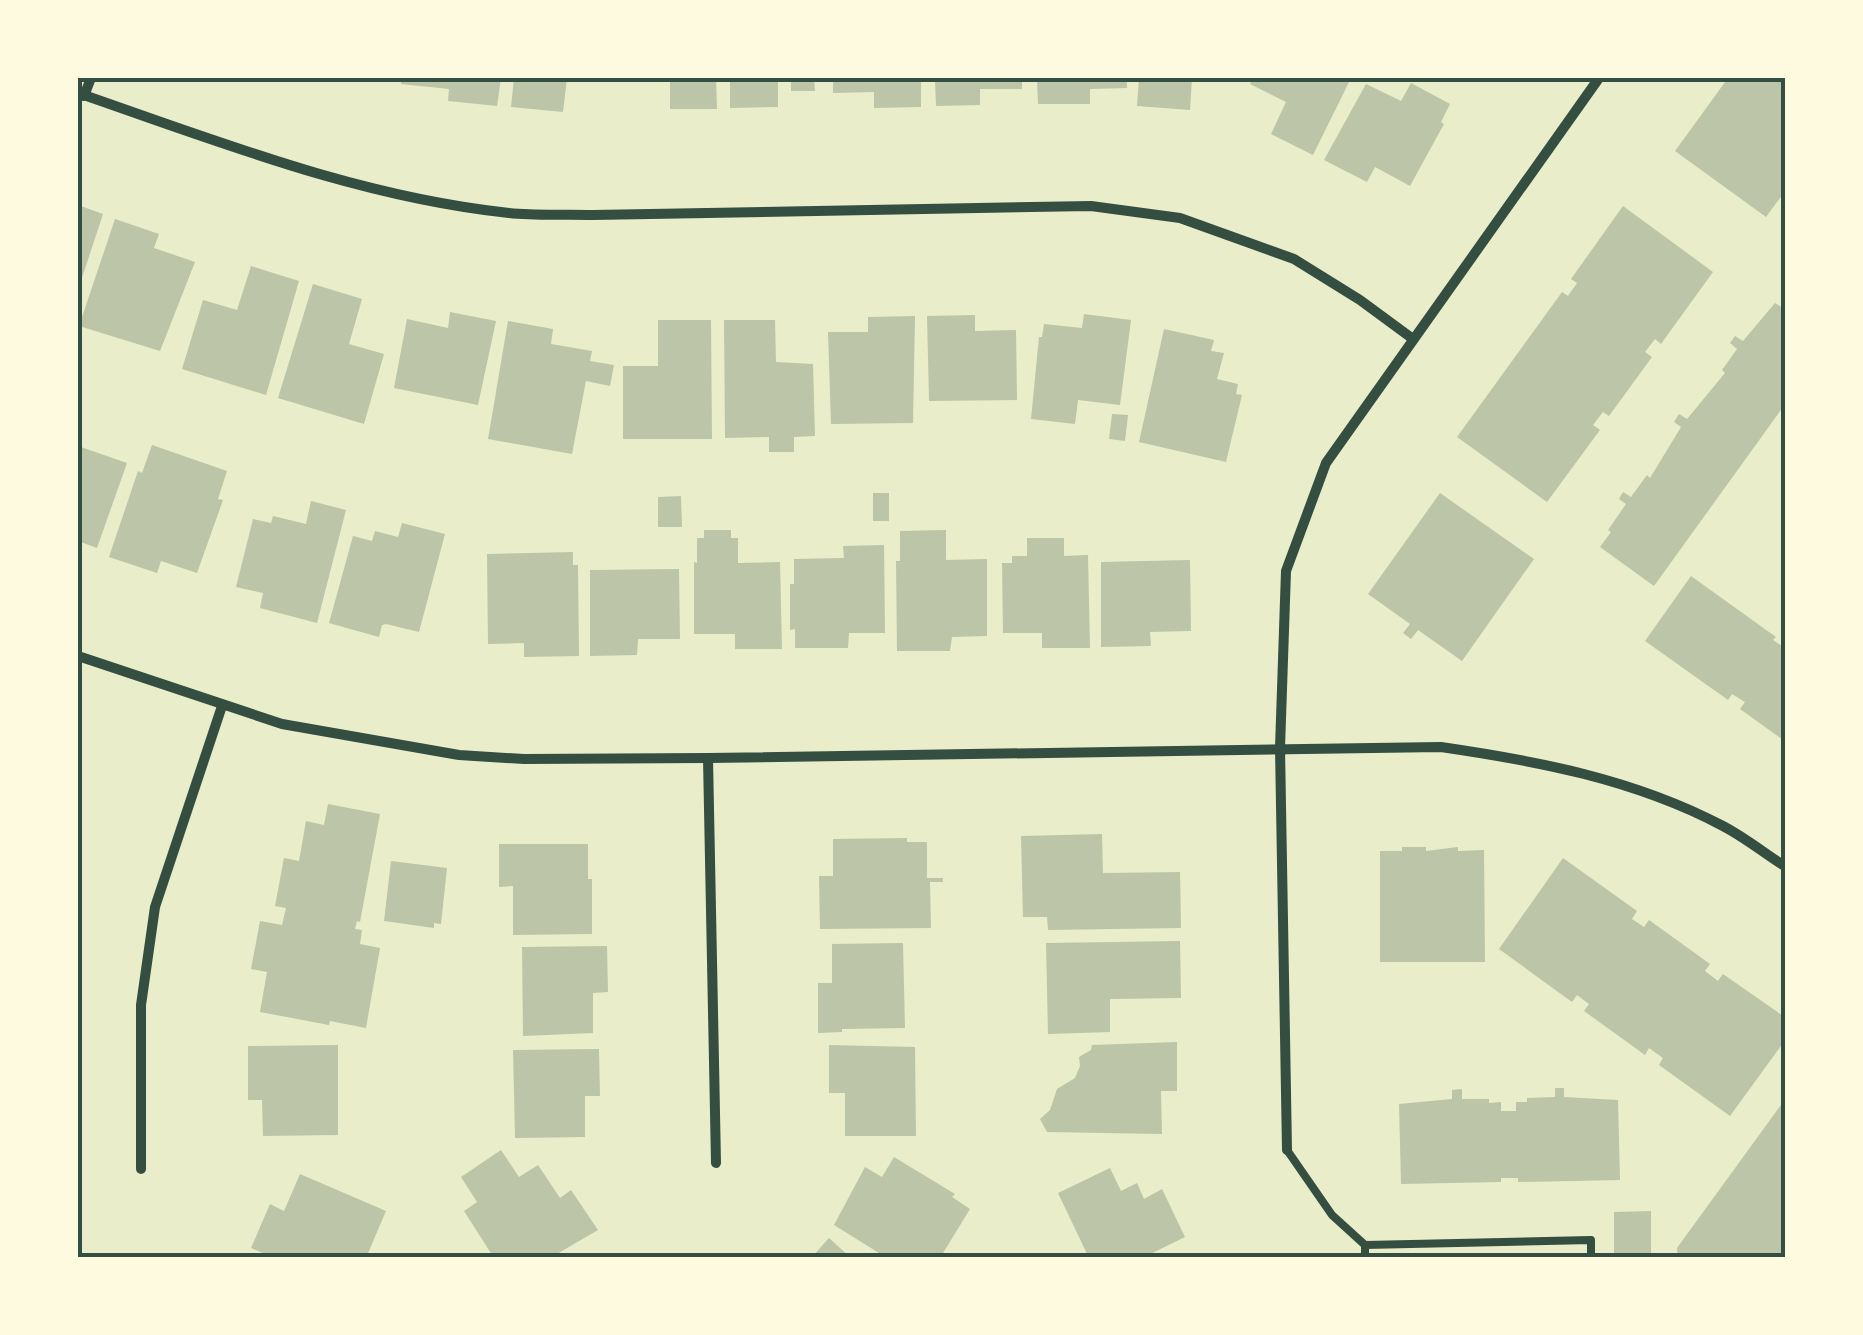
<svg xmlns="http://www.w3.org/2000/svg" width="1863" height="1335" viewBox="0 0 1863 1335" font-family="'Fira Sans',sans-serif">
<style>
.building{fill:#bcc5a7}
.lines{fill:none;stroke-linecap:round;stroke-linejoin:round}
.service{stroke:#344e41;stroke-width:8}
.minor{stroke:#344e41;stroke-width:10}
.neatline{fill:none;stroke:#344e41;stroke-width:4}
</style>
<rect width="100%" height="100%" fill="#e9edc9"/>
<g class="building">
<path d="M402,78H501L497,106L448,101L449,89L401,84Z"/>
<path d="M514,78H567L563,112L511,107Z"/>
<path d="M670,78H716L717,109H670Z"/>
<path d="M730,78H778V107L730,108Z"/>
<path d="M791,78H814L815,91H791Z"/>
<path d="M833,78H921V107L874,108V92L833,93Z"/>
<path d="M935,78H1022V89H980V105L936,106Z"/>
<path d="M1037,78H1127V88L1090,89V104H1038Z"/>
<path d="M1139,78H1192L1190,110L1137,106Z"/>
<path d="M1253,78H1351L1313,155L1271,134L1286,102L1250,84Z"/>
<path d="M1728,78L1786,80V190L1766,217L1675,151Z"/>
<path d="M1411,83L1450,104L1441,122L1444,124L1410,186L1375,167L1367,182L1324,160L1366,84L1401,101Z"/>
<path d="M78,205L103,214L78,290Z"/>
<path d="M1623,206L1713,272L1661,344L1655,339L1645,352L1652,357L1609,416L1603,412L1593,425L1600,430L1547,502L1457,437L1562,292L1568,296L1577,283L1571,279Z"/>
<path d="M115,219L159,234L154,248L195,262L160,351L79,326Z"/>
<path d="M251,266L299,281L266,395L182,369L203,300L237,310Z"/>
<path d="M313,284L362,299L349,344L384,354L364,424L278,398Z"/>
<path d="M1775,303L1786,310V403L1654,586L1600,547L1611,532L1608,530L1626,504L1619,499L1623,492L1631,497L1647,475L1650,478L1681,427L1674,422L1679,414L1687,419L1725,373L1722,370L1737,349L1730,343L1735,336L1743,341Z"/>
<path d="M450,312L496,321L478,405L394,388L407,319L448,328Z"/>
<path d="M1084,314L1131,320L1120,405L1078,400L1075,424L1031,419L1039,337H1042L1044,324L1082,328Z"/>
<path d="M975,315V331L1016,330L1017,400L929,401L927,316Z"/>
<path d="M915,316L913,423L831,424L828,332H868V317Z"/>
<path d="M658,320H711L712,439H623V366H658Z"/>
<path d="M724,320H775L776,362L813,364L815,436L794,437V452H769V437L725,438Z"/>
<path d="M508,321L553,329L551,344L592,351L590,361L614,365L610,386L586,381L572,454L488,439Z"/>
<path d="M1164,329L1214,340L1211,351L1224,353L1217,379L1238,384L1236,394L1242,395L1226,462L1139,442Z"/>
<path d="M1112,414L1128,415L1125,441L1109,439Z"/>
<path d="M152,445L227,471L218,499L223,500L197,573L161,561L157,573L109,557L138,471L142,473Z"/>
<path d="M78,446L127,463L97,548L78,541Z"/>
<rect x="873" y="493" width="16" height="28"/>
<path d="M1440,493L1534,559L1462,661L1418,630L1411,639L1403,633L1410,624L1368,594Z"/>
<path d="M681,496L682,527H658V497Z"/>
<path d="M311,501L346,510L317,623L260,608L263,593L236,587L253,519L271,523L273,516L306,524Z"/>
<path d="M402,523L445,534L419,632L386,624L382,625L379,637L329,623L353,536L372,541L375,531L398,537Z"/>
<path d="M704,530H731V538H738V563L780,562L782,649H735V634H694V562L697,563V538H704Z"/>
<path d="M946,530V560L987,559V636L952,637L950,651H897L896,561H900V531Z"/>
<path d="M1027,538H1064V556L1088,555L1090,648H1042V633H1003L1002,563H1012V556H1027Z"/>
<path d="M884,545L885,633H849L848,648H795V629L790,630V584H794V559L844,558L843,546Z"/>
<path d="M573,552V565H578L579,656L524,657V643L488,644L487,554Z"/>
<path d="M1190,560L1191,631L1150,632L1151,646L1101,647V562Z"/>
<path d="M679,569L680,639H638L637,655L590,656V570Z"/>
<path d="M1691,576L1776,637L1773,640L1782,646L1786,642V742L1740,709L1745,702L1732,694L1728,700L1645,641Z"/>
<path d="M328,804L380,814L360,922L357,921L355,929L362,930L360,944L380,948L366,1028L330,1021L329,1025L260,1012L267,972L251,969L260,921L282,925L286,908L275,906L284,858L299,861L306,821L324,825Z"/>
<path d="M1102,834L1103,873L1180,872L1181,928L1048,930L1047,917H1023L1021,836Z"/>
<path d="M907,838V842H927V878H943V882H930L931,928L820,929L819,876H833V839Z"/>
<path d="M499,844H588V879H592V934L513,935V886L499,887Z"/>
<path d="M1402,847H1426V851L1458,847V851L1484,850L1485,962H1380V851H1402Z"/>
<path d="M1563,858L1637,911L1632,919L1644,927L1649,920L1710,964L1705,971L1718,981L1723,974L1786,1018V1039L1730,1116L1659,1065L1663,1058L1649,1048L1645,1055L1584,1011L1589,1004L1577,995L1572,1002L1499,949Z"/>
<path d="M391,861L447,868L441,924L434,923V928L384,921Z"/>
<path d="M1180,941L1181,998L1110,999V1032L1048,1034L1046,943Z"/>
<path d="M903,943L905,1028L842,1029V1032L818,1033V983H832V944Z"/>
<path d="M607,946L608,992L593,993V1033L523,1036L522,947Z"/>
<path d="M1177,1042V1091H1161L1162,1134L1047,1132L1040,1119L1050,1110L1057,1089L1075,1078L1080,1066L1079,1057L1091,1050L1092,1045Z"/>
<path d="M338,1045V1135L263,1136L262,1100H248V1046Z"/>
<path d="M829,1045L915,1047L916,1136H845V1093H829Z"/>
<path d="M599,1049L600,1096H585V1137L515,1138L513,1050Z"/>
<path d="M1555,1088H1564V1097L1618,1100L1620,1180L1518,1182V1178H1501V1182L1401,1184L1399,1104L1452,1099V1090L1462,1089V1099H1489V1103L1501,1102V1111H1516V1102H1527V1098L1555,1097Z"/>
<path d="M1786,1098V1258H1678L1677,1248Z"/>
<path d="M501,1150L519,1177L538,1165L560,1198L571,1190L598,1230L550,1258H494L464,1211L477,1202L461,1177Z"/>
<path d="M894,1157L955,1194L952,1197L970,1209L940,1258H887L834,1225L865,1167L882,1177Z"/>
<path d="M1110,1168L1121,1191L1137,1183L1144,1199L1162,1189L1185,1237L1142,1258H1089L1058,1193Z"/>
<path d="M300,1174L386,1211L366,1258H280L272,1254V1257L251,1248L270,1204L284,1211Z"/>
<path d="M1651,1211V1258H1614V1212Z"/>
<path d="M829,1238L851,1258H811Z"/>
</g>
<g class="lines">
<g class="service">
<path d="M1287,1150L1332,1215L1365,1245V1258"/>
<path d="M1365,1245L1591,1240V1258"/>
</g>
<g class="minor">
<path d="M78,93C220,142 359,197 509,213C537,216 566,214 593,215L1091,206L1180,218L1294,259L1360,300L1413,339"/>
<path d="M84,96L91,78"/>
<path d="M78,656L282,724L459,755L524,759L708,758L1441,747C1537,761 1633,779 1721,825C1743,836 1764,853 1786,867"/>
<path d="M708,758L716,1163"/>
<path d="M1287,1150L1280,748L1286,571L1326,463L1599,78"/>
<path d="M141,1169V1005L155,907L222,706"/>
</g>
</g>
<rect width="1863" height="1335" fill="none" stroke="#fefae0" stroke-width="160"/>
<rect x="80" y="80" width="1703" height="1175" class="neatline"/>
</svg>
